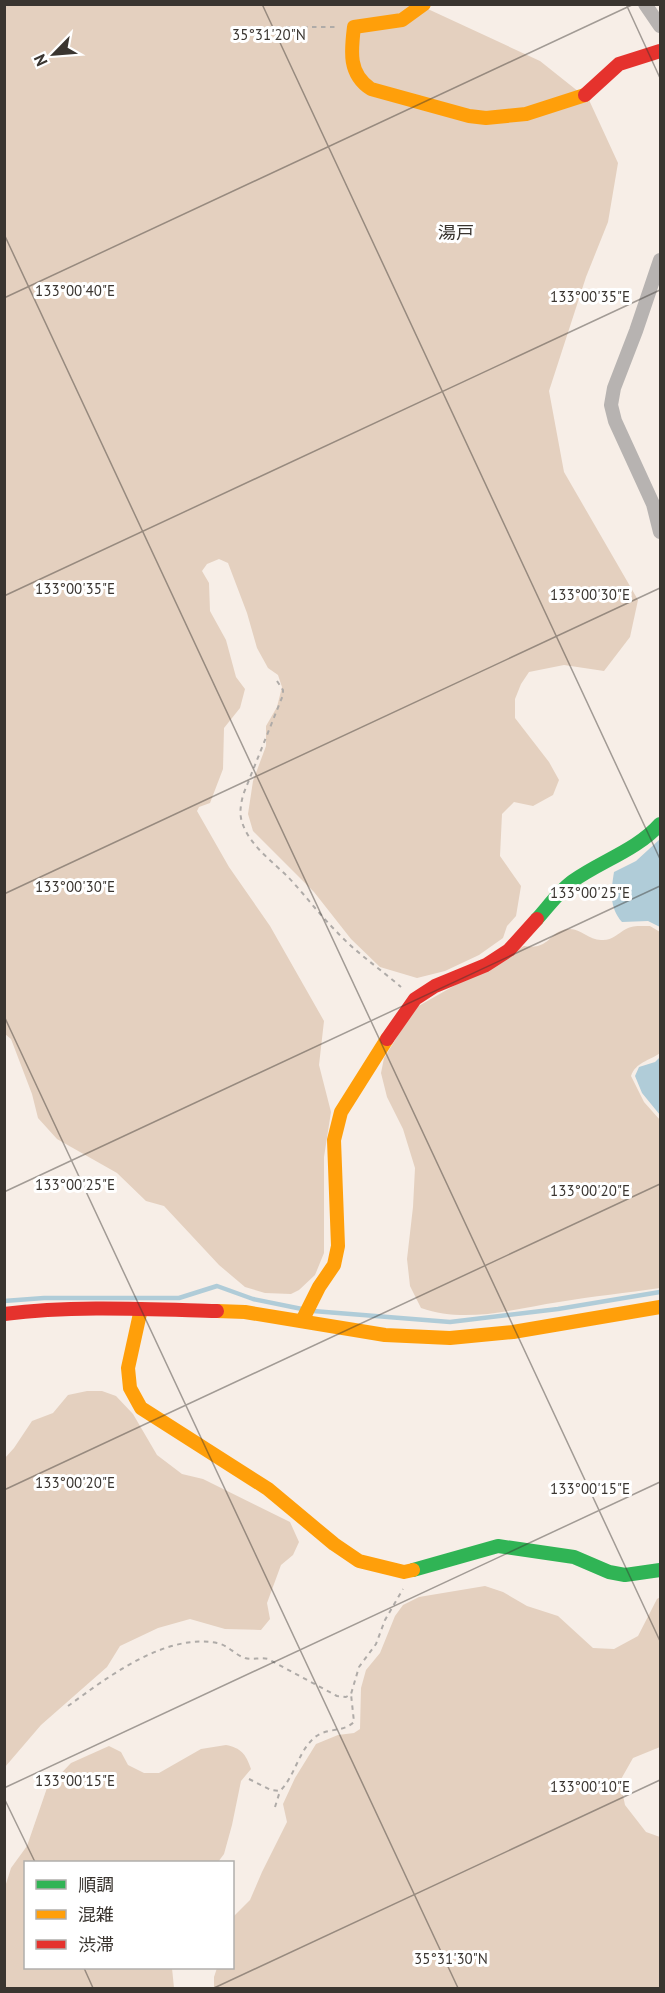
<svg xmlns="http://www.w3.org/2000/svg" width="665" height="1993" viewBox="0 0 665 1993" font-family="'PT Sans','Noto Sans JP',sans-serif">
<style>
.green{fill:#e4d0bf}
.water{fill:#b0ccd8}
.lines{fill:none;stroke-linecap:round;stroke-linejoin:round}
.stream{stroke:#b0ccd8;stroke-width:4.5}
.path{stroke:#afaba8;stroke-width:2;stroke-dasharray:4.5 4.5;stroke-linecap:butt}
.street{stroke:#b7b3b1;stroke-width:14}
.fast{stroke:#30b455;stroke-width:14}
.slow{stroke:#ff9f0a;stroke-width:14}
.jam{stroke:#e5322d;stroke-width:14}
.ticks{fill:none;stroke:#3a3530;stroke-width:1.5;stroke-opacity:0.45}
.labels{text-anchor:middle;stroke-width:6;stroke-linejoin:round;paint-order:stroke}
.neighbourhood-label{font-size:18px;fill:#3a3530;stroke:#fff}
.ticks-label{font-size:15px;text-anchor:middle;fill:#3a3530;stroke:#fff;stroke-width:6;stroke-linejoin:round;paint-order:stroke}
</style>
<rect width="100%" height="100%" fill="#f7eee7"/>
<g class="green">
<path d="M5,5H422L430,10L540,61L589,100L618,163L608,222L586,277L549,391L564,472L638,600L630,637L604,671L564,665L529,672L521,684L515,699V718L549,762L559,780L553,795L533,806L514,802L502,814L500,856L521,886L516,916L507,926L503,938L479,955L445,971L417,978L380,967L351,939L314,892L253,831L248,814L253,781L266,746V726L277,707L282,687L278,675L268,668L257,648L247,613L228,563L219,559L207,564L202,571L209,583L210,611L226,640L236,677L245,689L240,708L224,728L223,769L210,803L199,807L197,811L229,867L270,926L324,1021L319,1065L331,1112L324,1157V1253L315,1275L299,1290L291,1294L265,1293L245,1287L219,1265L164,1206L146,1201L117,1173L57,1139L38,1118L32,1094L11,1039L5,1034Z"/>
<path d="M650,926L660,932V1053C649,1061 636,1062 631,1076L644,1102L660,1120V1288C627,1293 593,1296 559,1302C513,1309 466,1324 421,1308L410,1286L407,1259L413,1207L415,1168L403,1129L387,1097L381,1073L384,1058L415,1008L524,946C551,951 549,929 570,929C581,929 589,940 601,940C612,941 617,934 626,929C632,925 643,926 650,926Z"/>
<path d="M87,1391H102L116,1396L133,1414L157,1455L182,1474L203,1479L290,1522L299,1542L293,1555L281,1565L267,1603L270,1619L261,1630L225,1629L190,1619L158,1628L120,1646L107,1667L41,1725L5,1767V1458L14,1448L32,1421L53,1413L68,1395Z"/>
<path d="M485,1586L503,1592L527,1606L558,1616L593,1648L614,1649L638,1636L657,1599L660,1597V1747L633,1758L620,1781L625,1805L646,1832L660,1837V1988H214V1977L217,1968H232L233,1917L250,1900L262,1872L287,1822L283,1804L295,1778L316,1744L338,1735L354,1733L360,1729L361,1688L366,1670L380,1653L395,1616L403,1605L419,1597Z"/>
<path d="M226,1745C241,1748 246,1754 251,1769L241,1781L232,1825L224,1854L218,1862H26V1968H172L174,1988H5V1887L11,1868L27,1846L47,1788L71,1763L109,1746L121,1752L128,1765L144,1773H159L201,1749Z"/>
</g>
<g class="water">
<path d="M660,839V927L648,921L622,922C609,907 611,891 614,872L636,861Z"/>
<path d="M660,1057V1115L642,1093L635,1076L639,1067L655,1062Z"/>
</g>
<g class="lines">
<g class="stream">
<path d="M4,1301L44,1298H179L217,1286L253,1299L302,1309"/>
<path d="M313,1311L450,1322L558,1309L660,1292"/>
</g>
<g class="path">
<path d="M285,27H336"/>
<path d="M277,681L283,690V695L243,795C241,804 239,813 242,822C249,845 273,862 289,878C305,895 319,914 335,930C355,952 379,968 401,987"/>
<path d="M68,1706C108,1677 165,1633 217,1643C228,1645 235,1655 245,1658C253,1660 260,1657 268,1659L337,1696L346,1697L351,1694L359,1667L376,1644L385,1620L403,1589"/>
<path d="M249,1779L271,1790L280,1791C295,1776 298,1752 314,1738C326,1727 343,1733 354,1722L351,1694"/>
<path d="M275,1807L280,1791"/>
</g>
<g class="street">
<path d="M645,4L660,26"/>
<path d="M660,260L636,331L614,388L611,405L615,421L653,504L660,532"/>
</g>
<g class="fast">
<path d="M537,919C548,907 559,891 573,881C601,861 637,850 660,824"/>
<path d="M413,1570L498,1546L574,1557L609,1572L625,1575L660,1570"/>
</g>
<g class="slow">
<path d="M424,4L402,20L354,27C351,51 348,74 371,89L469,116L486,118L526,114L585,95"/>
<path d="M141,1309L128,1368L130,1388L141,1408L268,1489L334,1544L359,1561L404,1572L413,1570"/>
<path d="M217,1311L245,1312L385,1335L450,1338L513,1332L660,1307"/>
<path d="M302,1321L319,1287L334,1265L338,1246L334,1140L341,1112L387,1039"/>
</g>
<g class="jam">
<path d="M585,95L619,64L660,51"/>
<path d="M387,1039L415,999L435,986L486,965L509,950L537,919"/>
<path d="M4,1314C74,1305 146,1309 217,1311"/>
</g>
</g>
<path class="ticks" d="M262,4L660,859M626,4L660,78M4,234L660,1641M4,298L634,4M4,596L660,290M4,894L660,588M4,1016L458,1988M4,1192L660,886M4,1490L660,1184M4,1788L660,1482M4,1798L35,1862M84,1968L93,1988M214,1988L660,1780"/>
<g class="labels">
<g class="neighbourhood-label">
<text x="456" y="239">湯戸</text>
</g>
</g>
<g class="ticks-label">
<text x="269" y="40">35°31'20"N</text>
<text x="75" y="296">133°00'40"E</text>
<text x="590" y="302">133°00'35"E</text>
<text x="75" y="594">133°00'35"E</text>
<text x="590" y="600">133°00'30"E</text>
<text x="75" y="892">133°00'30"E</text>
<text x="590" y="898">133°00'25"E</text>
<text x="75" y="1190">133°00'25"E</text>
<text x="590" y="1196">133°00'20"E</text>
<text x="75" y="1488">133°00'20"E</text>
<text x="590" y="1494">133°00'15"E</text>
<text x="75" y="1786">133°00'15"E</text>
<text x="590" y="1792">133°00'10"E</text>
<text x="451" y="1964">35°31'30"N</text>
</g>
<rect width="665" height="1993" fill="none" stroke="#3a3530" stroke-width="12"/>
<rect x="24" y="1861" width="210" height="108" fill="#ffffff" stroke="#b0aeac" stroke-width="1.5"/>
<rect x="36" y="1880" width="30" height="9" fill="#30b455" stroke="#b0aeac" stroke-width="1.5"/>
<text x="78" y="1891" font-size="18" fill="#3a3530">順調</text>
<rect x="36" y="1910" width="30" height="9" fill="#ff9f0a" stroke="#b0aeac" stroke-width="1.5"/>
<text x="78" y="1921" font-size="18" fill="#3a3530">混雑</text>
<rect x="36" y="1940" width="30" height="9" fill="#e5322d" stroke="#b0aeac" stroke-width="1.5"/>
<text x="78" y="1951" font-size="18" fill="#3a3530">渋滞</text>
<g transform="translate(54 54) rotate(245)" stroke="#ffffff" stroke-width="4.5" paint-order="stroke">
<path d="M0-4.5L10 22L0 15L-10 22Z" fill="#3a3530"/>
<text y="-9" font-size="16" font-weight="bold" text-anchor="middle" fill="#3a3530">N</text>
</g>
</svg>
